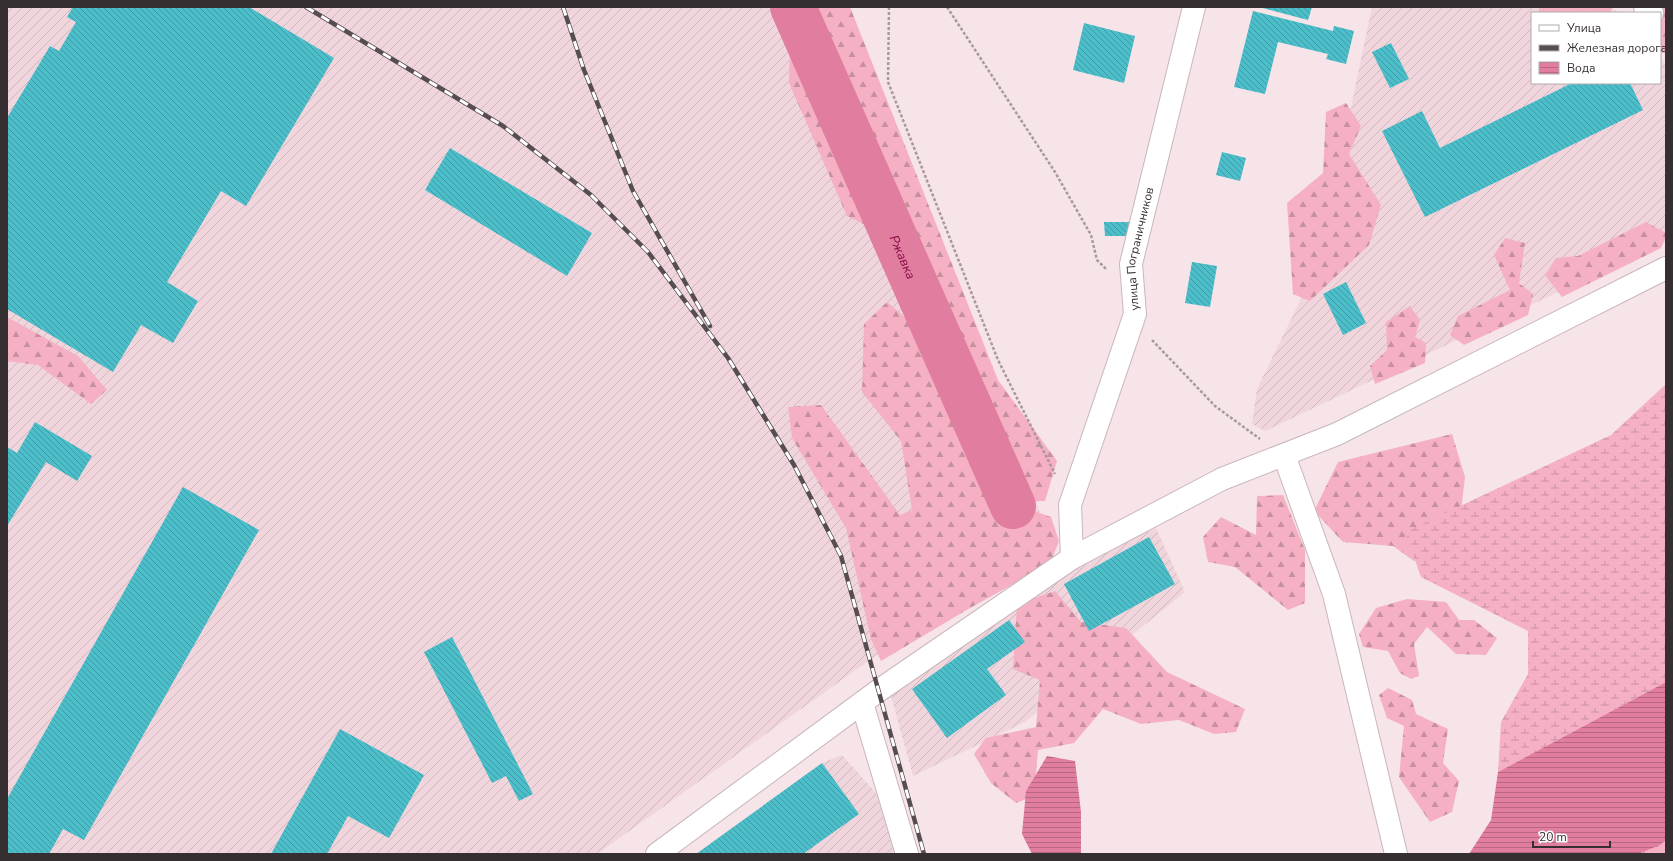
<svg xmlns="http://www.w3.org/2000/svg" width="1673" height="861" viewBox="0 0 1673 861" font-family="'Nunito Sans',sans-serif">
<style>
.industrial{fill:url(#industrial-furrows)}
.forest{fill:url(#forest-firs)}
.wetland{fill:url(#wetland-marsh)}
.water{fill:url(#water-rules)}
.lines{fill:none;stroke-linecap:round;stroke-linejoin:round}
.river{stroke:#e17d9e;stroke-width:46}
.building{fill:url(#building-back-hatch)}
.minor-casing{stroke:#c8b6ba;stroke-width:24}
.path{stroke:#a7999d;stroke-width:2.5;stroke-dasharray:3 2;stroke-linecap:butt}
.minor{stroke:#fff;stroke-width:22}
.rail-casing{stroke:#564d50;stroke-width:4.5}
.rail{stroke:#fff;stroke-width:3;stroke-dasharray:9;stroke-linecap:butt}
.labels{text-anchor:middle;stroke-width:3;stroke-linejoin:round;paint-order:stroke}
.street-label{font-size:12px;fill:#362f31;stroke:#fff}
.water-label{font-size:13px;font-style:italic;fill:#880c47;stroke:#fff}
</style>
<defs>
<pattern id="industrial-furrows" width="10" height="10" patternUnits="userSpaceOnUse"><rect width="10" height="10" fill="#f0d5dc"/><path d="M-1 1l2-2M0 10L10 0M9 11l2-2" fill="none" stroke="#ceb7bd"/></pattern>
<pattern id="forest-firs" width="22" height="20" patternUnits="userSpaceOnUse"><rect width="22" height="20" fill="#f5b0c4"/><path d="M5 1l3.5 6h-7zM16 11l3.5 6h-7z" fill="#c790a0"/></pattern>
<pattern id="wetland-marsh" width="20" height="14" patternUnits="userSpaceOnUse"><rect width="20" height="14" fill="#f5b0c4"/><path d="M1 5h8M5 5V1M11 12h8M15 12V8" fill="none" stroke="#c790a0"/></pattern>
<pattern id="water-rules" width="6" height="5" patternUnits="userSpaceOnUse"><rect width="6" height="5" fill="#e17d9e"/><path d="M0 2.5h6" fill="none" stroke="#b76781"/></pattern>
<pattern id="building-back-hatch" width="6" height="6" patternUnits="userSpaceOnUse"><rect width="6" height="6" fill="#4cbeca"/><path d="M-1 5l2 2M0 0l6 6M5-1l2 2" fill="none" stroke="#409ba5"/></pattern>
</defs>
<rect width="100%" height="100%" fill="#f7e4e9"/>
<g class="industrial">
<path d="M7,7H837L1051,540L870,660L597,854H7Z"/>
<path d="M1372,7H1610L1620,13H1532V83H1660V56L1666,67V241L1265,431L1252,424L1257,389L1318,264Z"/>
<path d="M1156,528L1185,592L1025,722L913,776L891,696L1079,563Z"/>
<path d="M842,755L876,793L895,854H696L822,763Z"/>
</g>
<g class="forest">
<path d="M791,7H850L998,380L1057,461L1045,501L1019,502L991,483L890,237L847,216L789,83Z"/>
<rect x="1539" y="7" width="72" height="6"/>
<path d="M1637,7H1666L1665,53H1660V13Z"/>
<path d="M1346,103L1361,126L1349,154L1381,205L1369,245L1310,301L1293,294L1287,203L1323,173L1326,112Z"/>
<path d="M1646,222L1666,233V237L1661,248L1562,297L1545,275L1556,258L1578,256Z"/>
<path d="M1505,238L1525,243L1519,283L1533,294L1528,315L1464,345L1450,335L1458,316L1510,290L1494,255Z"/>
<path d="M887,302L917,327L989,495L1051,517L1059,541L1050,564L970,608L881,661L871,639L846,528L792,438L788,407L821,405L900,515L912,510L901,441L862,392L864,324Z"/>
<path d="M1410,306L1420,320L1415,337L1426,343L1425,363L1375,384L1370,366L1387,350L1386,322Z"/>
<path d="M7,317L78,356L107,390L91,404L38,365L7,361Z"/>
<path d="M1452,434L1465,477L1457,545L1414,561L1393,546L1343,542L1314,511L1338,462Z"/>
<path d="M1283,495L1305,550V603L1288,610L1235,567L1208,562L1203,537L1221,517L1256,535L1257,496Z"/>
<path d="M1055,591L1081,622L1126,628L1167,672L1245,709L1236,732L1214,734L1179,720L1141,724L1103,709L1074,743L1038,750L1034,796L1016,803L991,783L974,754L986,738L1036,727L1040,680L1013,669L1017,604Z"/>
<path d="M1407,599L1446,602L1459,620H1474L1497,638L1486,655L1456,654L1427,627L1414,644L1419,676L1411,679L1400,673L1388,651L1363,647L1359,634L1376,608Z"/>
<path d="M1388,688L1412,700L1416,714L1448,729L1443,763L1459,781L1452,812L1430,822L1399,777L1404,726L1387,718L1379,695Z"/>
<path d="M1666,830V854H1613Z"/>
</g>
<path class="wetland" d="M1666,384V682L1498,772L1501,722L1528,674V631L1421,577L1405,532L1611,435Z"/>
<g class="water">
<path d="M1666,682V840L1660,845L1638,854H1469L1491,820L1498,772Z"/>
<path d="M1047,756L1075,761L1081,812V854H1032L1022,834L1026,791Z"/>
</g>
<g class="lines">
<path class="river" id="s1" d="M793,7L1013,506"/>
</g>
<g class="building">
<path d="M73,7H249L334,58L246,206L221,191L167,282L198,301L173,343L141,325L113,372L7,309V118L50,46L59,51L76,22L67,17Z"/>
<path d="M1259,7H1312L1308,20Z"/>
<path d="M1253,11L1333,31L1334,26L1354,31L1346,64L1326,59L1328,54L1278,42L1265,94L1234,87Z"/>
<path d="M1084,23L1135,36L1124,83L1073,70Z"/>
<path d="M1391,43L1409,79L1390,88L1372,52Z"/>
<path d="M1572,83H1630L1643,110L1425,217L1382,131L1422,111L1440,148Z"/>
<path d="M450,148L592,233L567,276L425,190Z"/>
<path d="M1222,152L1246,158L1240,181L1216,175Z"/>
<path d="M1104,222H1129L1130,236H1105Z"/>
<path d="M1192,262L1217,266L1210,307L1185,303Z"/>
<path d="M1346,282L1366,323L1343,335L1323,294Z"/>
<path d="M35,422L92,456L77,481L46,462L7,526V447L17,453Z"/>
<path d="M183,487L259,530L84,840L63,829L49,854H7V799Z"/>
<path d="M1149,537L1175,584L1089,631L1064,584Z"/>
<path d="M1009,620L1025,642L987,669L1006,695L947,738L912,689Z"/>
<path d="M452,637L533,794L519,801L506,776L492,783L424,652Z"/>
<path d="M340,729L424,775L389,838L348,816L327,854H271Z"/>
<path d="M822,763L859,814L803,854H696Z"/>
</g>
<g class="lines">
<defs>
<g id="minor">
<path d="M1645,7L1652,13"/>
<path d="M1284,455L1334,594L1396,854"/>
<path id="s2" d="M1072,558L1070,505L1135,314L1131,264L1194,7"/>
<path d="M862,703L907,854"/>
<path d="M657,854L878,691L1072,558L1222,479L1337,434L1666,268"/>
</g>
</defs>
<use href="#minor" class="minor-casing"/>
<g class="path">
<path d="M889,7L888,82L998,360L1055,474"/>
<path d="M947,7L1055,172L1091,235L1097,260L1107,270"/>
<path d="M1152,340L1215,406L1260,439"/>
</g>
<use href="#minor" class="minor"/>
<defs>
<g id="rail">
<path d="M306,7L503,126L591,195L648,252L728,358L794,465L841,556L924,854"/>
<path d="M563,7L584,70L633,191L710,326"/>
</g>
</defs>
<use href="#rail" class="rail-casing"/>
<use href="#rail" class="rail"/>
</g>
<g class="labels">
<g class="street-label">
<text dy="4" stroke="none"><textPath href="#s2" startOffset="321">улица Пограничников</textPath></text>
</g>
<g class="water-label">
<text dy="5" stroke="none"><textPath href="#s1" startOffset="273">Ржавка</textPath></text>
</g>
</g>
<rect width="1673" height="861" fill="none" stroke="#362f31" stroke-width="16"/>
<rect x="1531" y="12" width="130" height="72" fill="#ffffff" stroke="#afacad"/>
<rect x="1539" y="25" width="20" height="6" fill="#ffffff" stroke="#afacad"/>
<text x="1567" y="32" font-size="12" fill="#362f31">Улица</text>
<rect x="1539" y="45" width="20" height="6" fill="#564d50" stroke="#afacad"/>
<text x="1567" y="52" font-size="12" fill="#362f31">Железная дорога</text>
<rect x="1539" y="62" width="20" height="12" fill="url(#water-rules)" stroke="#afacad"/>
<text x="1567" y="72" font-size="12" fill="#362f31">Вода</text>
<path d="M1533 841v6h77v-6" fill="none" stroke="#362f31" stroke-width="2"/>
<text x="1539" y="841" font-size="12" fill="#362f31" stroke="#ffffff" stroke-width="3" paint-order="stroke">20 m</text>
</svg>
